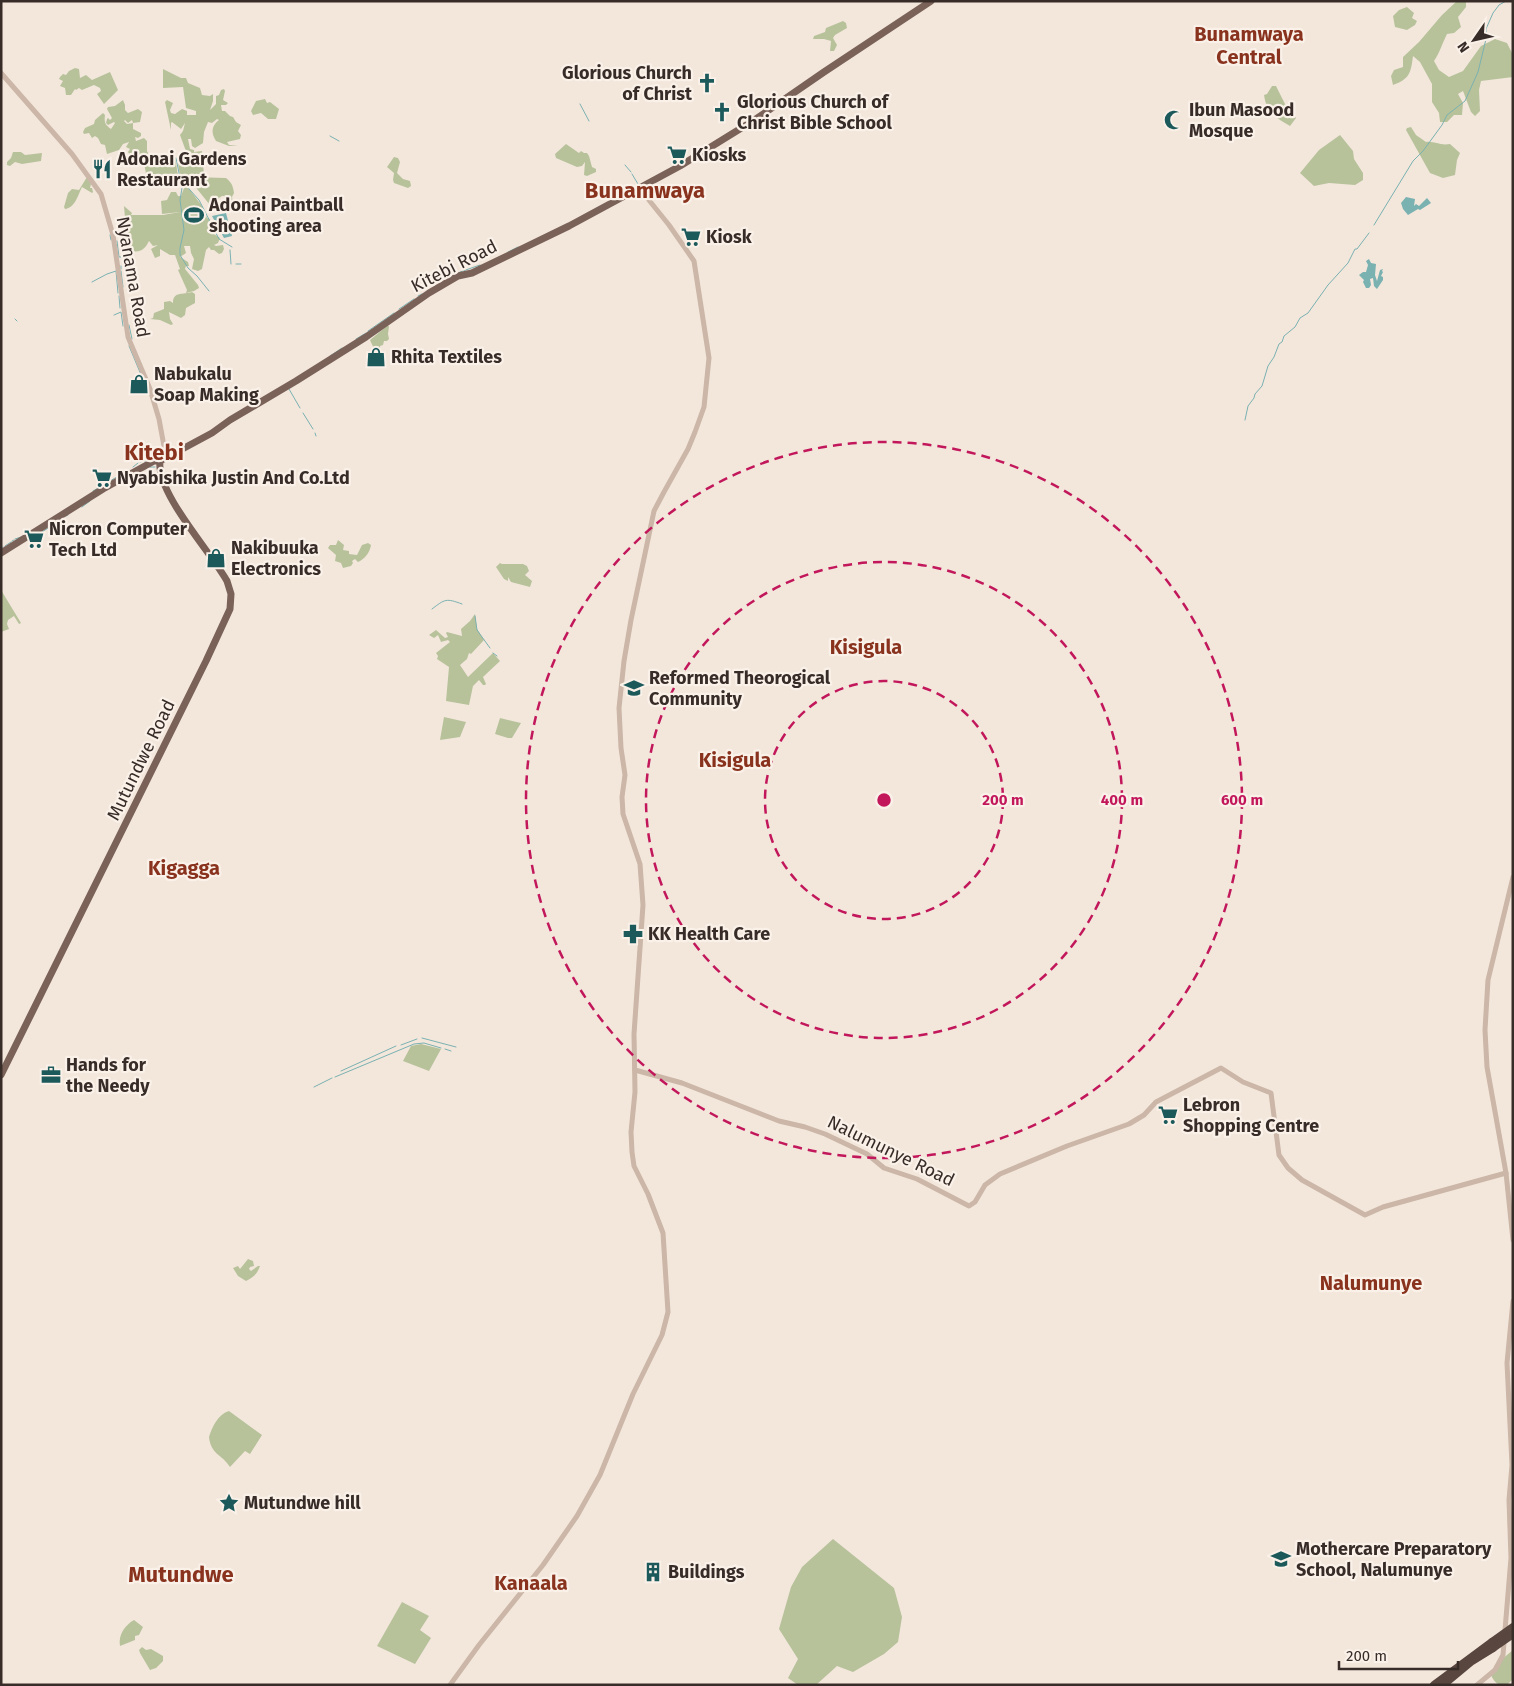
<svg xmlns="http://www.w3.org/2000/svg" width="1514" height="1686" viewBox="0 0 1514 1686" font-family="'Fira Sans',sans-serif">
<style>
.green{fill:#b7c29b}
.water{fill:#7ab1b1}
.lines{fill:none;stroke-linecap:round;stroke-linejoin:round}
.stream{stroke:#7ab1b1;stroke-width:1}
.minor{stroke:#cbb6a7;stroke-width:5}
.major{stroke:#7a6259;stroke-width:7}
.highway{stroke:#59463f;stroke-width:8}
.highway-bridge{stroke:#59463f;stroke-width:8}
.ring{fill:none;stroke:#c2185b;stroke-width:2.5;stroke-dasharray:9 6}
.labels{text-anchor:middle;stroke-width:4.5;stroke-linejoin:round;paint-order:stroke}
.poi-label{font-size:18px;font-weight:bold;fill:#382c28;stroke:#faf1e9;text-anchor:start}
.street-label{font-size:18px;fill:#382c28;stroke:#faf1e9}
.quarter-label{font-size:20px;font-weight:bold;fill:#89331e;stroke:#faf1e9}
.district-label{font-size:22px;font-weight:bold;fill:#89331e;stroke:#faf1e9}
.centre{fill:#c2185b;stroke:#faf1e9;stroke-width:2.5}
.ring-label{font-size:15px;text-anchor:middle;font-weight:bold;fill:#c2185b;stroke:#faf1e9;stroke-width:4.5;stroke-linejoin:round;paint-order:stroke}
</style>
<rect width="100%" height="100%" fill="#f3e7dc"/>
<g class="green">
<path d="M1457,1H1466V7L1458,17L1461,27L1454,33L1447,34C1442,44 1440,52 1434,61L1439,70L1449,77L1463,71L1481,46L1495,39L1507,43L1512,53L1513,77L1481,81L1479,90L1480,111L1475,116L1471,112L1463,91L1458,94L1463,103L1462,115H1454L1447,122H1440L1439,113L1432,102V84L1420,62L1413,56C1411,72 1410,79 1393,85L1391,76L1394,70L1403,67V57L1419,42L1442,15Z"/>
<path d="M1407,7L1414,13L1412,18L1417,21L1415,25L1407,30L1395,27L1393,16L1399,10Z"/>
<path d="M843,21L846,23L847,28L835,35L833,38L837,45L834,51H830L831,41L824,39H813L814,36L825,32L826,28Z"/>
<path d="M75,68L79,69L80,78L86,75L92,80L110,72L118,90L104,104L97,94L101,91L100,88L94,85L82,90L79,88L76,90L75,89L71,95H66L65,88L60,86L63,81L59,79L60,77L63,74L66,75L69,71Z"/>
<path d="M163,69L181,78H186L188,83L200,88L202,95L210,96L213,94V101L210,110L216,104V96L219,95L221,90L224,89L225,91L223,100L228,103L226,105H221L222,111H225L230,116L233,117L236,122L241,125L238,131L241,135L240,139L227,142L229,145L238,146H229L216,141C211,133 211,126 219,120L217,119L212,123L208,122L204,132L203,143L195,148L192,146L191,139H188L190,149L194,150V152L202,151L204,175L180,176L177,157L187,154L180,135L183,131L185,123L181,129L172,122L171,123V130L165,102L167,100L173,103L170,110L171,113L175,114L182,109L187,111V115H196V111L186,108L183,87L163,88Z"/>
<path d="M1272,86H1276L1285,104L1296,118L1290,126C1275,117 1267,114 1264,95L1267,94Z"/>
<path d="M265,99L267,103L270,102L279,109L276,119H268L261,113L253,115L251,111L256,101Z"/>
<path d="M123,100L125,105V110L128,113L138,109L142,112L140,122L133,123L132,120L128,123L125,120L124,121L127,124L133,123V129L141,133V136L138,138L135,137L136,141L144,138L147,141V151L151,159L149,163L175,157L178,176L147,179L144,163L137,155L135,157L132,158L128,152L130,149L126,147L129,142L123,144L119,150L107,154L105,145L101,144L98,138L95,136L92,138L89,133L84,134L83,132L85,128L94,124L95,120L103,113L105,115C104,122 105,125 111,129L115,123L114,122L108,125L106,123L107,119L108,118L110,120L112,118L107,109L108,107L115,106Z"/>
<path d="M1411,127L1416,135L1426,142C1435,141 1440,146 1450,144L1460,153L1457,160L1455,175L1443,178L1430,173L1406,130L1407,128Z"/>
<path d="M1340,135L1353,151L1354,159L1363,173V180L1355,185L1329,183L1314,186L1300,173L1319,150Z"/>
<path d="M566,144L579,153L581,151L584,153H587L589,156L592,167L596,169V172L587,176L584,175L585,162L582,166L577,167L556,158L555,154Z"/>
<path d="M13,152H21L25,155L42,153L41,161L22,164L15,162L10,166L7,165V162L11,158Z"/>
<path d="M394,157L398,158L400,162L397,173L403,179L410,181L411,186L408,188L394,183L393,180L394,173L387,167Z"/>
<path d="M87,177L91,184L90,188H92L93,192L92,193L82,187C78,195 75,208 65,209L64,207L68,193L72,189L79,190Z"/>
<path d="M192,177L226,178C232,183 233,186 234,193L232,197L233,204L230,211L227,209L224,196H222L219,198V205L213,207L210,205L189,179Z"/>
<path d="M187,186L202,206L207,218L210,219V223L214,228V234L220,238L218,243L214,245L216,246L223,245L224,249L222,253L219,254L214,250H211L209,247L206,250L202,269L198,271L192,269L194,259L191,253L190,246H184L186,253L180,257L188,262L189,266H186L185,269L198,285L199,288L194,291L186,293L187,290L178,270L180,269L175,255H170L160,249V256L155,258L151,249L158,245L153,246L149,241C145,250 138,254 130,250L129,245L131,239L130,237H120V233L126,231L124,206L132,213L131,215H163L180,212L162,214L161,201L167,200L171,192H176L178,196H181L184,188Z"/>
<path d="M192,292L195,294V303L186,308L185,315L181,318L169,312L170,319L173,324L171,325L160,320L150,319L153,318L154,313L164,309V302L170,301L173,303C173,291 183,295 192,292Z"/>
<path d="M387,326H389L388,334L389,339L387,341H384L383,345L380,346L381,360L378,362L375,360V351L370,340Z"/>
<path d="M338,540L344,545L343,550L349,551V554L357,555L362,545L368,543L371,545C370,552 365,559 358,562L355,559L352,561L353,563L351,566L343,568L341,563L335,561L336,555L328,548L330,545H336Z"/>
<path d="M500,563L502,564H523L527,566L529,571L525,575L532,581L530,587L511,582L508,577V581L504,579L496,567Z"/>
<path d="M1,590L21,623L19,624L14,616L8,620L7,624L9,629L1,632Z"/>
<path d="M475,614L477,629L484,640L471,654L469,653L467,659L460,665L468,677L493,653L500,661L483,677L486,684L485,685H483L479,680L473,686L469,705L446,701L449,667L437,659L438,656L436,653L450,642L448,640L441,642L438,635L434,638L429,635L436,630L445,638L448,637L446,633L447,632L462,636L461,629L470,621Z"/>
<path d="M444,717L466,722L460,737L440,740Z"/>
<path d="M500,718L521,723L512,738H508L495,734Z"/>
<path d="M421,1044L441,1049L429,1071L403,1061L411,1046Z"/>
<path d="M248,1259L253,1261L254,1266L250,1267L249,1269L251,1271L258,1266H260C257,1274 254,1277 246,1281L238,1276L233,1268L238,1266L240,1269Z"/>
<path d="M229,1411L262,1435L250,1454L245,1451L230,1467C222,1454 211,1455 209,1437C212,1427 218,1414 229,1411Z"/>
<path d="M833,1539L894,1588L902,1617L898,1642L884,1654L853,1672L837,1666L816,1685H798L788,1678L798,1659L779,1629L791,1587L802,1567Z"/>
<path d="M402,1602L429,1616L420,1630L431,1638L415,1664L377,1646Z"/>
<path d="M134,1620L143,1627L139,1635L135,1636V1640L120,1646C118,1635 125,1625 134,1620Z"/>
<path d="M142,1647L146,1650L151,1649L163,1656V1661L156,1668L150,1670L140,1653L139,1650Z"/>
<path d="M1513,1650V1679L1507,1685C1498,1685 1495,1684 1491,1675L1495,1665Z"/>
</g>
<g class="water">
<path d="M1406,197L1415,199L1414,206L1416,204L1419,206L1427,198L1431,203L1420,210L1418,209L1408,215L1403,209L1401,203Z"/>
<path d="M226,213L232,236L224,238L212,216Z"/>
<path d="M1369,259L1371,263L1376,264L1375,275L1377,281L1380,270L1383,269L1382,271L1383,272L1381,276L1383,277V280L1377,289L1374,286L1373,278L1370,279L1371,285L1369,288H1366L1363,282L1364,280L1359,275L1363,272H1366L1368,265L1366,261Z"/>
</g>
<g class="lines">
<g class="stream">
<path d="M580,104L589,121"/>
<path d="M330,136L339,141"/>
<path d="M176,158L182,188L180,200L184,230L180,248V255L188,268L197,276L209,291"/>
<path d="M625,165L631,172"/>
<path d="M632,174L638,184"/>
<path d="M181,180L199,200L219,239L232,247"/>
<path d="M1374,225L1413,161L1423,151L1442,125L1447,115L1465,101L1478,72L1486,39V29L1493,13L1499,5L1506,1"/>
<path d="M110,235L111,240"/>
<path d="M117,241L119,257H122"/>
<path d="M230,250L231,264"/>
<path d="M508,252L518,247"/>
<path d="M236,264H241"/>
<path d="M121,266V269"/>
<path d="M121,271L123,287"/>
<path d="M460,272L480,265"/>
<path d="M92,282L107,274L116,271L118,293"/>
<path d="M119,296L120,308"/>
<path d="M418,296L422,294"/>
<path d="M399,309L414,299"/>
<path d="M114,315L121,312L123,326"/>
<path d="M15,319L17,321"/>
<path d="M129,325L132,339"/>
<path d="M368,331L394,313"/>
<path d="M356,339L366,333"/>
<path d="M129,346L147,389"/>
<path d="M330,356L342,348"/>
<path d="M289,389L300,408"/>
<path d="M303,413L313,429"/>
<path d="M1245,420L1248,406L1254,398L1255,394L1262,386L1268,366L1274,357L1279,344L1282,342L1284,336L1295,327L1300,318L1308,313L1328,285L1348,263L1355,249H1357L1369,233"/>
<path d="M315,433L316,436"/>
<path d="M140,462L145,461"/>
<path d="M133,467L138,463"/>
<path d="M150,467H155"/>
<path d="M125,473L129,470"/>
<path d="M122,474H123"/>
<path d="M110,481L120,475"/>
<path d="M103,485L109,482"/>
<path d="M93,491L100,487"/>
<path d="M82,507L90,501"/>
<path d="M66,516L68,515"/>
<path d="M42,532L62,519"/>
<path d="M15,539L21,537"/>
<path d="M12,541L14,540"/>
<path d="M5,546L11,542"/>
<path d="M1,548L3,547"/>
<path d="M432,609C445,599 446,598 462,604"/>
<path d="M475,616L477,630L490,648"/>
<path d="M493,653L497,656"/>
<path d="M422,1038L456,1047"/>
<path d="M401,1045L417,1039"/>
<path d="M445,1049L451,1051"/>
<path d="M341,1071L396,1046"/>
<path d="M335,1077L414,1044L424,1043L441,1048"/>
<path d="M314,1087L332,1078"/>
</g>
<g class="minor">
<path d="M1,73L72,154L101,194L113,235L128,337L150,389L159,419L166,457"/>
<path d="M1513,877L1488,980L1485,1030L1487,1067L1506,1173L1513,1240"/>
<path d="M635,1070L682,1083L779,1121L805,1127L825,1134L867,1154L884,1168L917,1179L969,1206L975,1202L985,1185L1000,1174L1067,1146L1129,1124L1144,1115L1156,1102L1221,1068L1243,1082L1271,1093L1279,1155L1288,1168L1302,1180L1365,1215L1383,1207L1506,1173"/>
<path d="M450,1685L479,1645L543,1565L577,1516L600,1475L633,1394L662,1335L668,1312L663,1233L648,1194L634,1166L632,1152L631,1132L635,1092L634,1034L643,905L640,864L623,814L622,797L625,775L621,748L619,708L624,661L631,620L654,511L664,492L688,449L695,432L704,407L709,358L694,261L669,225L640,189"/>
<path d="M1477,1685L1495,1670L1503,1655L1506,1618L1511,1558L1509,1500L1512,1465L1507,1363L1513,1301"/>
</g>
<g class="major">
<path d="M1,553L103,489L154,461H160L212,433L230,420L296,381L366,337L429,293L458,276L472,273L569,226L680,166L756,119L824,72L931,1"/>
<path d="M1,1075L206,661L230,609L231,594L227,581C211,552 156,493 160,461"/>
</g>
<g class="highway">
<path d="M1434,1685L1492,1642"/>
<path d="M1443,1685L1472,1661L1493,1648"/>
</g>
<g class="highway-bridge">
<path d="M1492,1642L1513,1627"/>
<path d="M1493,1648L1513,1634"/>
</g>
</g>
<g class="ring">
<circle cx="884" cy="800" r="119"/>
<circle cx="884" cy="800" r="238"/>
<circle cx="884" cy="800" r="358"/>
</g>
<defs>
<symbol id="church-bare" viewBox="-9 -9 18 18"><path d="M-1.2-6h2.4v3.5h3.3v2.4h-3.3V6h-2.4V-.1h-3.3v-2.4h3.3Z" fill="#1c595b" stroke="#faf1e9" stroke-width="2.5" paint-order="stroke"/></symbol>
<symbol id="mosque-bare" viewBox="-9 -9 18 18"><path d="M3.5-4.9A6 6 0 1 0 3.5 4.9A5 5 0 1 1 3.5-4.9Z" fill="#1c595b" stroke="#faf1e9" stroke-width="2.5" paint-order="stroke"/></symbol>
<symbol id="supermarket-bare" viewBox="-9 -9 18 18"><path d="M-6-5.5h2.5l.6 2H6L4.5 2H-2.5L-4.4-4H-6ZM-1.5 3.2a1.3 1.3 0 1 0 .1 0ZM3 3.2a1.3 1.3 0 1 0 .1 0Z" fill="#1c595b" stroke="#faf1e9" stroke-width="2.5" paint-order="stroke"/></symbol>
<symbol id="restaurant-bare" viewBox="-9 -9 18 18"><path d="M-5-6h1v4h1v-4h1v4h1v-4h1v5L-1.5 .5V6h-2V.5L-5-1ZM5-6V6H3V1.5H1.5Q1.5-4 5-6Z" fill="#1c595b" stroke="#faf1e9" stroke-width="2.5" paint-order="stroke"/></symbol>
<symbol id="stadium-bare" viewBox="-9 -9 18 18"><path d="M0-5a6.5 5 0 1 0 0 10a6.5 5 0 1 0 0-10ZM-3.5-1.8h7v3.6h-7Z" fill="#1c595b" stroke="#faf1e9" stroke-width="2.5" paint-order="stroke"/></symbol>
<symbol id="shop-bare" viewBox="-9 -9 18 18"><path d="M-5-2.5h2.3a2.7 3.5 0 0 1 5.4 0H5L5.5 6h-11ZM-1.5-2.5h3a1.5 2.3 0 0 0-3 0Z" fill="#1c595b" stroke="#faf1e9" stroke-width="2.5" paint-order="stroke"/></symbol>
<symbol id="school-bare" viewBox="-9 -9 18 18"><path d="M0-5L7-2L0 1L-7-2ZM-4 1L0 2.5L4 1V4Q0 6-4 4Z" fill="#1c595b" stroke="#faf1e9" stroke-width="2.5" paint-order="stroke"/></symbol>
<symbol id="pharmacy-bare" viewBox="-9 -9 18 18"><path d="M-2-6h4v4h4v4h-4v4h-4v-4h-4v-4h4Z" fill="#1c595b" stroke="#faf1e9" stroke-width="2.5" paint-order="stroke"/></symbol>
<symbol id="office-bare" viewBox="-9 -9 18 18"><path d="M-6-3h4V-5.5h4V-3h4V5H-6ZM-1-4.5V-3h2v-1.5ZM-6 0V1H6V0Z" fill="#1c595b" stroke="#faf1e9" stroke-width="2.5" paint-order="stroke"/></symbol>
<symbol id="sight-bare" viewBox="-9 -9 18 18"><path d="M0-6L1.8-2.2L6-1.7L2.9 1.2L3.7 5.4L0 3.3L-3.7 5.4L-2.9 1.2L-6-1.7L-1.8-2.2Z" fill="#1c595b" stroke="#faf1e9" stroke-width="2.5" paint-order="stroke"/></symbol>
<symbol id="building-bare" viewBox="-9 -9 18 18"><path d="M-4-6H4V6H1V3H-1V6H-4ZM-2.5-4.3h1.7v1.8h-1.7ZM.8-4.3h1.7v1.8H.8ZM-2.5-1h1.7V.8h-1.7ZM.8-1h1.7V.8H.8Z" fill="#1c595b" stroke="#faf1e9" stroke-width="2.5" paint-order="stroke"/></symbol>
</defs>
<g fill-rule="evenodd">
<use href="#church-bare" x="693" y="69" width="28" height="28"/>
<use href="#church-bare" x="708" y="98" width="28" height="28"/>
<use href="#mosque-bare" x="1160" y="106" width="28" height="28"/>
<use href="#supermarket-bare" x="663" y="141" width="28" height="28"/>
<use href="#restaurant-bare" x="88" y="155" width="28" height="28"/>
<use href="#stadium-bare" x="180" y="201" width="28" height="28"/>
<use href="#supermarket-bare" x="677" y="223" width="28" height="28"/>
<use href="#shop-bare" x="362" y="343" width="28" height="28"/>
<use href="#shop-bare" x="125" y="370" width="28" height="28"/>
<use href="#supermarket-bare" x="88" y="464" width="28" height="28"/>
<use href="#supermarket-bare" x="20" y="525" width="28" height="28"/>
<use href="#shop-bare" x="202" y="544" width="28" height="28"/>
<use href="#school-bare" x="620" y="674" width="28" height="28"/>
<use href="#pharmacy-bare" x="619" y="920" width="28" height="28"/>
<use href="#office-bare" x="37" y="1061" width="28" height="28"/>
<use href="#supermarket-bare" x="1154" y="1101" width="28" height="28"/>
<use href="#sight-bare" x="215" y="1489" width="28" height="28"/>
<use href="#school-bare" x="1267" y="1545" width="28" height="28"/>
<use href="#building-bare" x="639" y="1558" width="28" height="28"/>
</g>
<g class="labels">
<g class="poi-label">
<text x="692" y="79" text-anchor="end">Glorious Church<tspan x="692" dy="21">of Christ</tspan></text>
<text x="737" y="108">Glorious Church of<tspan x="737" dy="21">Christ Bible School</tspan></text>
<text x="1189" y="116">Ibun Masood<tspan x="1189" dy="21">Mosque</tspan></text>
<text x="692" y="161">Kiosks</text>
<text x="117" y="165">Adonai Gardens<tspan x="117" dy="21">Restaurant</tspan></text>
<text x="209" y="211">Adonai Paintball<tspan x="209" dy="21">shooting area</tspan></text>
<text x="706" y="243">Kiosk</text>
<text x="391" y="363">Rhita Textiles</text>
<text x="154" y="380">Nabukalu<tspan x="154" dy="21">Soap Making</tspan></text>
<text x="117" y="484">Nyabishika Justin And Co.Ltd</text>
<text x="49" y="535">Nicron Computer<tspan x="49" dy="21">Tech Ltd</tspan></text>
<text x="231" y="554">Nakibuuka<tspan x="231" dy="21">Electronics</tspan></text>
<text x="649" y="684">Reformed Theorogical<tspan x="649" dy="21">Community</tspan></text>
<text x="648" y="940">KK Health Care</text>
<text x="66" y="1071">Hands for<tspan x="66" dy="21">the Needy</tspan></text>
<text x="1183" y="1111">Lebron<tspan x="1183" dy="21">Shopping Centre</tspan></text>
<text x="244" y="1509">Mutundwe hill</text>
<text x="1296" y="1555">Mothercare Preparatory<tspan x="1296" dy="21">School, Nalumunye</tspan></text>
<text x="668" y="1578">Buildings</text>
</g>
<g class="street-label">
<text transform="translate(454 266) rotate(-27)" y="6">Kitebi Road</text>
<text transform="translate(133 277) rotate(80)" y="6">Nyanama Road</text>
<text transform="translate(141 760) rotate(-64)" y="6">Mutundwe Road</text>
<text transform="translate(891 1151) rotate(26)" y="6">Nalumunye Road</text>
</g>
<g class="quarter-label">
<text x="1249" y="41">Bunamwaya<tspan x="1249" dy="23">Central</tspan></text>
<text x="866" y="654">Kisigula</text>
<text x="735" y="767">Kisigula</text>
<text x="184" y="875">Kigagga</text>
<text x="1371" y="1290">Nalumunye</text>
<text x="531" y="1590">Kanaala</text>
</g>
<g class="district-label">
<text x="645" y="198">Bunamwaya</text>
<text x="154" y="460">Kitebi</text>
<text x="181" y="1582">Mutundwe</text>
</g>
</g>
<circle cx="884" cy="800" r="8" class="centre"/>
<g class="ring-label">
<text x="1003" y="805">200 m</text>
<text x="1122" y="805">400 m</text>
<text x="1242" y="805">600 m</text>
</g>
<rect width="1514" height="1686" fill="none" stroke="#382c28" stroke-width="5"/>
<g transform="translate(1474 40) rotate(236)" stroke="#faf1e9" stroke-width="4" paint-order="stroke">
<path d="M0-4L9 19L0 12L-9 19Z" fill="#382c28"/>
<text y="-8" font-size="14" font-weight="bold" text-anchor="middle" fill="#382c28">N</text>
</g>
<path d="M1339 1661v8h119v-8" fill="none" stroke="#382c28" stroke-width="2.5"/>
<text x="1346" y="1661" font-size="15" fill="#382c28" stroke="#faf1e9" stroke-width="4" paint-order="stroke">200 m</text>
</svg>
